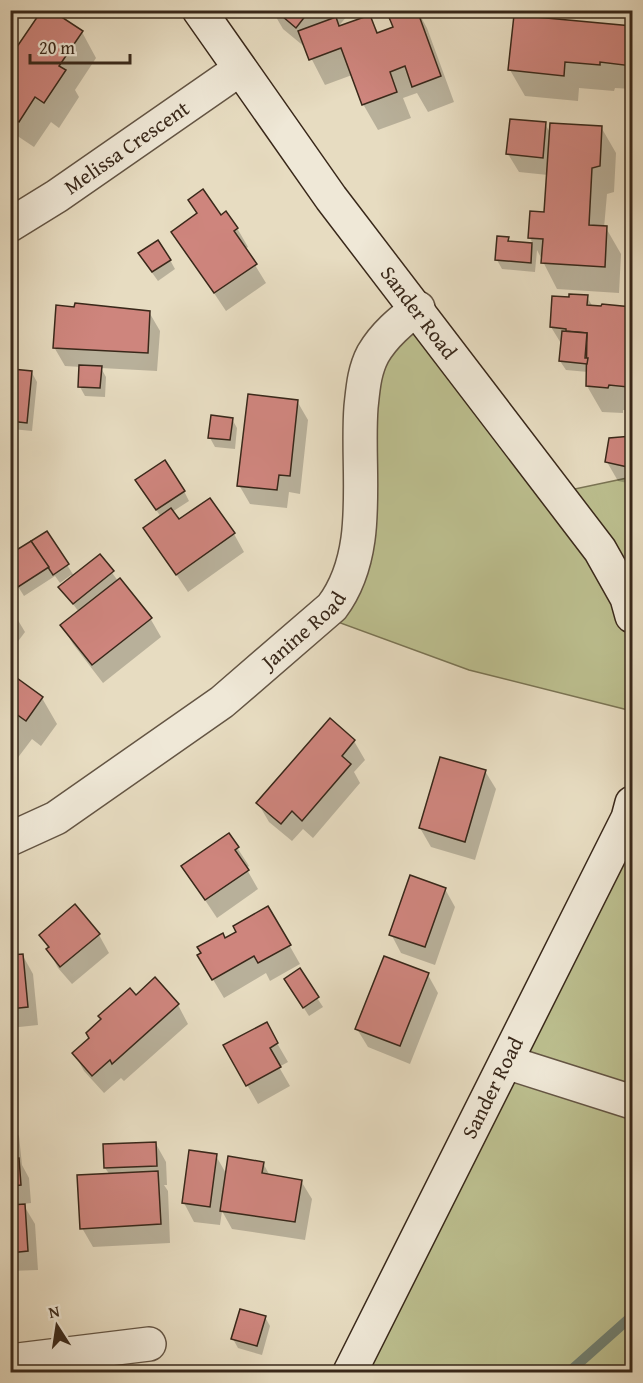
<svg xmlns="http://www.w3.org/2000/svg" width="643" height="1383" viewBox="0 0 643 1383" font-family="'Gentium Book Plus',serif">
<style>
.green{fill:#bcbf8f;stroke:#7a7454;stroke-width:1.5}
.shadow{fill:#0003}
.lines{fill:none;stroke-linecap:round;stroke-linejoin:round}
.stream{stroke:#718173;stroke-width:10}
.building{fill:#ce857d;stroke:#39281a;stroke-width:1.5}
.minor-casing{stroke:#645544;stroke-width:36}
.tertiary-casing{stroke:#645544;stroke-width:36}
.secondary-casing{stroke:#39281a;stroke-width:36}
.minor{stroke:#efe8d7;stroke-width:33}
.tertiary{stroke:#efe8d7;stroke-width:33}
.secondary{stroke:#efe8d7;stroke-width:33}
.labels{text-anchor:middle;stroke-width:4.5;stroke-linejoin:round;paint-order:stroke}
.street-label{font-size:21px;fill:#39281a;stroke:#efe8d7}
</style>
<rect width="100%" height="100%" fill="#e7dcc1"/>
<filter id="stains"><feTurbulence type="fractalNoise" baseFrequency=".00333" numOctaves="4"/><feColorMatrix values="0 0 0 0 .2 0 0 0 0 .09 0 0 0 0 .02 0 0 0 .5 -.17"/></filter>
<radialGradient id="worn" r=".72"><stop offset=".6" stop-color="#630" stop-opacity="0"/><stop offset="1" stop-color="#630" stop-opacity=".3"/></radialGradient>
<g class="green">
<path d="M417,309L556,493L632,477V711L469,670L324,617L342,596L366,380Z"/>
<path d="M632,802V1372H349Z"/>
</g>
<g class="shadow">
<path d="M272,10H346L348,15L337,28L369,17L379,34L395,28L388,11L417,10L427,28L454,102L428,112L417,93L403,98L411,118L378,130L363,104L352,75L325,85L306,48L283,29Z"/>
<path d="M510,10H554V16L512,13Z"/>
<path d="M515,17L632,28V89L615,88L614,91L579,88L578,101L525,96L510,70Z"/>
<path d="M82,32L96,58L75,90L79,97L59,128L51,122L34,147L10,131V60Z"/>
<path d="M545,124L551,134L601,127L616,153L614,192L607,194L604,228H606L621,254L619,293L557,289L537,250L535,272L502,269L497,260L508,238L511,243L533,244L530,238L532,212L545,213L548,175L519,172L508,154Z"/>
<path d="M198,214L221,217L237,228L248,247L245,249L266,283L226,311L173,232Z"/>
<path d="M170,260L175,269L158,281L145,263Z"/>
<path d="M587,297L593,307L603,308V305L632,308V411L623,410V413L602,412L587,386L588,372L566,370L560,361L562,345L551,327Z"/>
<path d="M149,312L160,331L157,371L101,368L106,377L105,397L85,396L80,387L81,367L65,366L54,347Z"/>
<path d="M10,372L12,375L32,373L37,382L32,431L12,429L10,426Z"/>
<path d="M297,401L308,420L300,494L289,492L287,508L250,504L239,485Z"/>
<path d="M232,419L237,428L235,449L215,447L210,438Z"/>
<path d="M632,438V484L618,481L607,462L610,440Z"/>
<path d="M142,489L184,491L189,501L172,512L179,521L234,534L244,552L188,592L145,528L161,517Z"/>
<path d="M47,533L74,576L100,556L118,581L150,618L161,637L103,683L73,644L62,625L79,612L60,587L73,577L71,575L60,583L55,576L24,596L10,574Z"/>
<path d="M10,607L25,632L10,652Z"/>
<path d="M10,671L14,677L42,698L57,724L41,746L32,739L10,768Z"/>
<path d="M330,720L354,741L365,760L354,772L360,783L313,838L303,829L292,841L269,822L258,803Z"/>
<path d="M485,771L496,789L475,860L431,847L420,828Z"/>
<path d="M229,835L249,866L246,868L258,889L217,918L183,867Z"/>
<path d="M445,889L455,907L435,965L401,953L391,934Z"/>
<path d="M268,908L300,964L270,981L266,973L224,998L199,956L238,932Z"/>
<path d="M41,935H99L109,953L72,984L58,968Z"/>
<path d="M23,956L33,974L38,1025L10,1028V957Z"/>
<path d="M299,970L323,1007L309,1016L291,988Z"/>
<path d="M428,975L438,993L410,1064L368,1047L357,1029Z"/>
<path d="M155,980L178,1005L188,1024L124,1081L121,1078L104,1093L84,1071L74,1053L91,1038L103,1020L136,997Z"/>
<path d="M266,1024L288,1062L279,1067L290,1086L258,1104L225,1046Z"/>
<path d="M10,1127H13L19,1136L22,1165L29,1178L31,1203L23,1204L35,1224L38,1270L10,1271Z"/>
<path d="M156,1144L166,1162L167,1185H164L168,1191L170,1243L93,1247L82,1228L110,1175L105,1168Z"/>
<path d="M216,1156L227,1175L263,1163L270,1176L301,1181L312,1199L305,1240L232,1229L222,1211L220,1225L194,1222L184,1203Z"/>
<path d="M265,1317L270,1326L262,1355L238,1348L233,1339Z"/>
</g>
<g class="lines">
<path class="stream" d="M569,1372L632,1316"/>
</g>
<g class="building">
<path d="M42,10H51L83,31L59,66L66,70L44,103L35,97L19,122L10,116V57Z"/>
<path d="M275,10H310L296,28Z"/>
<path d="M386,10H417L441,76L412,87L405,66L390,72L397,92L362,105L341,48L309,60L298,31L336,17L339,26L370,15L377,33L393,27Z"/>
<path d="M514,15L632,26V66L600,62V65L565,62L564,76L508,70Z"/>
<path d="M510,119L546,122L543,158L506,154Z"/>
<path d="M550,123L602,126L600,166L592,168L589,225L607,226L605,267L541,263L543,239L528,238L530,211L544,212Z"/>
<path d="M203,189L221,215L226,211L238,228L234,231L257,264L214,293L171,232L197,213L188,200Z"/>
<path d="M497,236L509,237L508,241L532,243L531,263L495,260Z"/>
<path d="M158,240L171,260L152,272L138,253Z"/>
<path d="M569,294L588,295L587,305L601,306L602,304L632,307V345L628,387L609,385L608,388L586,386L587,333L566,331V329L550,327L552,296L569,297Z"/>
<path d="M75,303L150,311L148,353L53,348L56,305L74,307Z"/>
<path d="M562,331L587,333L585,358H588L587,364L559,361Z"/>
<path d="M79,365L102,366L100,388L78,387Z"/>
<path d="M12,369L32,371L27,423L10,421Z"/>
<path d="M248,394L298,400L290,476L279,475L277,490L237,486Z"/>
<path d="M211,415L233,418L230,440L208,438Z"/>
<path d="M632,436V468L605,462L609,438Z"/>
<path d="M165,460L185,491L156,510L135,480Z"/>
<path d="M210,498L235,533L176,575L143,528L171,508L179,519Z"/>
<path d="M47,531L69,564L53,575L31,541Z"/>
<path d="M31,541L49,567L18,587L10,576V554Z"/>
<path d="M100,554L114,571L73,604L58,587Z"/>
<path d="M120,578L152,618L92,665L60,625Z"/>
<path d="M10,673L43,697L26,721L16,714L10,722Z"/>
<path d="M330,718L355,740L342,756L351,764L302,821L292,811L281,824L256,803Z"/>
<path d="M440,757L486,770L465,842L419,828Z"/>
<path d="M229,833L239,847L235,850L249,870L205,900L181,866Z"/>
<path d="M410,875L446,888L425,947L389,935Z"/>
<path d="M75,904L100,934L60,967L46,949L49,947L39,935Z"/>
<path d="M268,906L291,945L258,963L254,956L212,980L197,955L201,953L197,947L223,933L225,938L236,932L233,926Z"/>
<path d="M23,954L28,1007L10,1009V955Z"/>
<path d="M384,956L429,973L400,1046L355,1029Z"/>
<path d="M300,968L319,997L303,1008L284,979Z"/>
<path d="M155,977L179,1004L112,1064L110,1060L92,1076L72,1053L89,1038L86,1033L101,1019L98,1016L130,988L136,995Z"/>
<path d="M267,1022L278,1043L270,1048L281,1067L246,1086L223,1045Z"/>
<path d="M14,1125L17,1156L10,1157V1126Z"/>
<path d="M156,1142L157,1166L104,1168L103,1144Z"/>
<path d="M189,1150L217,1154L210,1207L182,1203Z"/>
<path d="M228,1156L264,1162L262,1173L302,1180L295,1222L220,1211Z"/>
<path d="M19,1158L21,1185L10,1186V1159Z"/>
<path d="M158,1171L161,1224L80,1229L77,1175Z"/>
<path d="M25,1204L28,1251L10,1253V1205Z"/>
<path d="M240,1309L266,1316L257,1346L231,1339Z"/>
</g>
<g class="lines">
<defs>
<g id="minor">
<path id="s1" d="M10,225L57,196L240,69"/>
<path id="s2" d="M10,839L56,818L222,702L332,607C374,551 356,473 361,407C363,389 364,371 373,354C384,335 401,321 418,308"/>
<path d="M10,1361L149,1344"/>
</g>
<path id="tertiary" d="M506,1062L632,1102"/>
<g id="secondary">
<path id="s3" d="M199,10L331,198L600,550L627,598L632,616"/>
<path id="s4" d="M350,1372L628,818L632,803"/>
</g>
</defs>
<use href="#minor" class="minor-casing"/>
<use href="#tertiary" class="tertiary-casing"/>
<use href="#secondary" class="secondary-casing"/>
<use href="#minor" class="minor"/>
<use href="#tertiary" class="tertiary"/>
<use href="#secondary" class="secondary"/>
</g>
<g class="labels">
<g class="street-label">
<text dy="7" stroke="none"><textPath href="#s1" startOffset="140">Melissa Crescent</textPath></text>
<text dy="7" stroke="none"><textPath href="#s3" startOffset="374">Sander Road</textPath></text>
<text dy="7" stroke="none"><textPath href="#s2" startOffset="362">Janine Road</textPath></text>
<text dy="7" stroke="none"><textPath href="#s4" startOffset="318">Sander Road</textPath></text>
</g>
</g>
<rect width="643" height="1383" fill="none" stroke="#e7dcc1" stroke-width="36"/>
<rect x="12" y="12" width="619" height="1359" fill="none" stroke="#39281a" stroke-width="3"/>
<rect x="18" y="18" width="607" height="1347" fill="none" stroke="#39281a" stroke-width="1.5"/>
<g transform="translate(57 1326) rotate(348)" stroke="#efe8d7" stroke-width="4.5" paint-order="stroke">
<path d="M0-4.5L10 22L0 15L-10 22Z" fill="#39281a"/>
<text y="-9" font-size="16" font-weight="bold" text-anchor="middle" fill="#39281a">N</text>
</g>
<path d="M30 54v9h100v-9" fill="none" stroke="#39281a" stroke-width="3"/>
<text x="39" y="54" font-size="18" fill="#39281a" stroke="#efe8d7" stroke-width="4.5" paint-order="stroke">20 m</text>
<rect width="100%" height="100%" filter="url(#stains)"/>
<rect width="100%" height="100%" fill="url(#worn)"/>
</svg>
